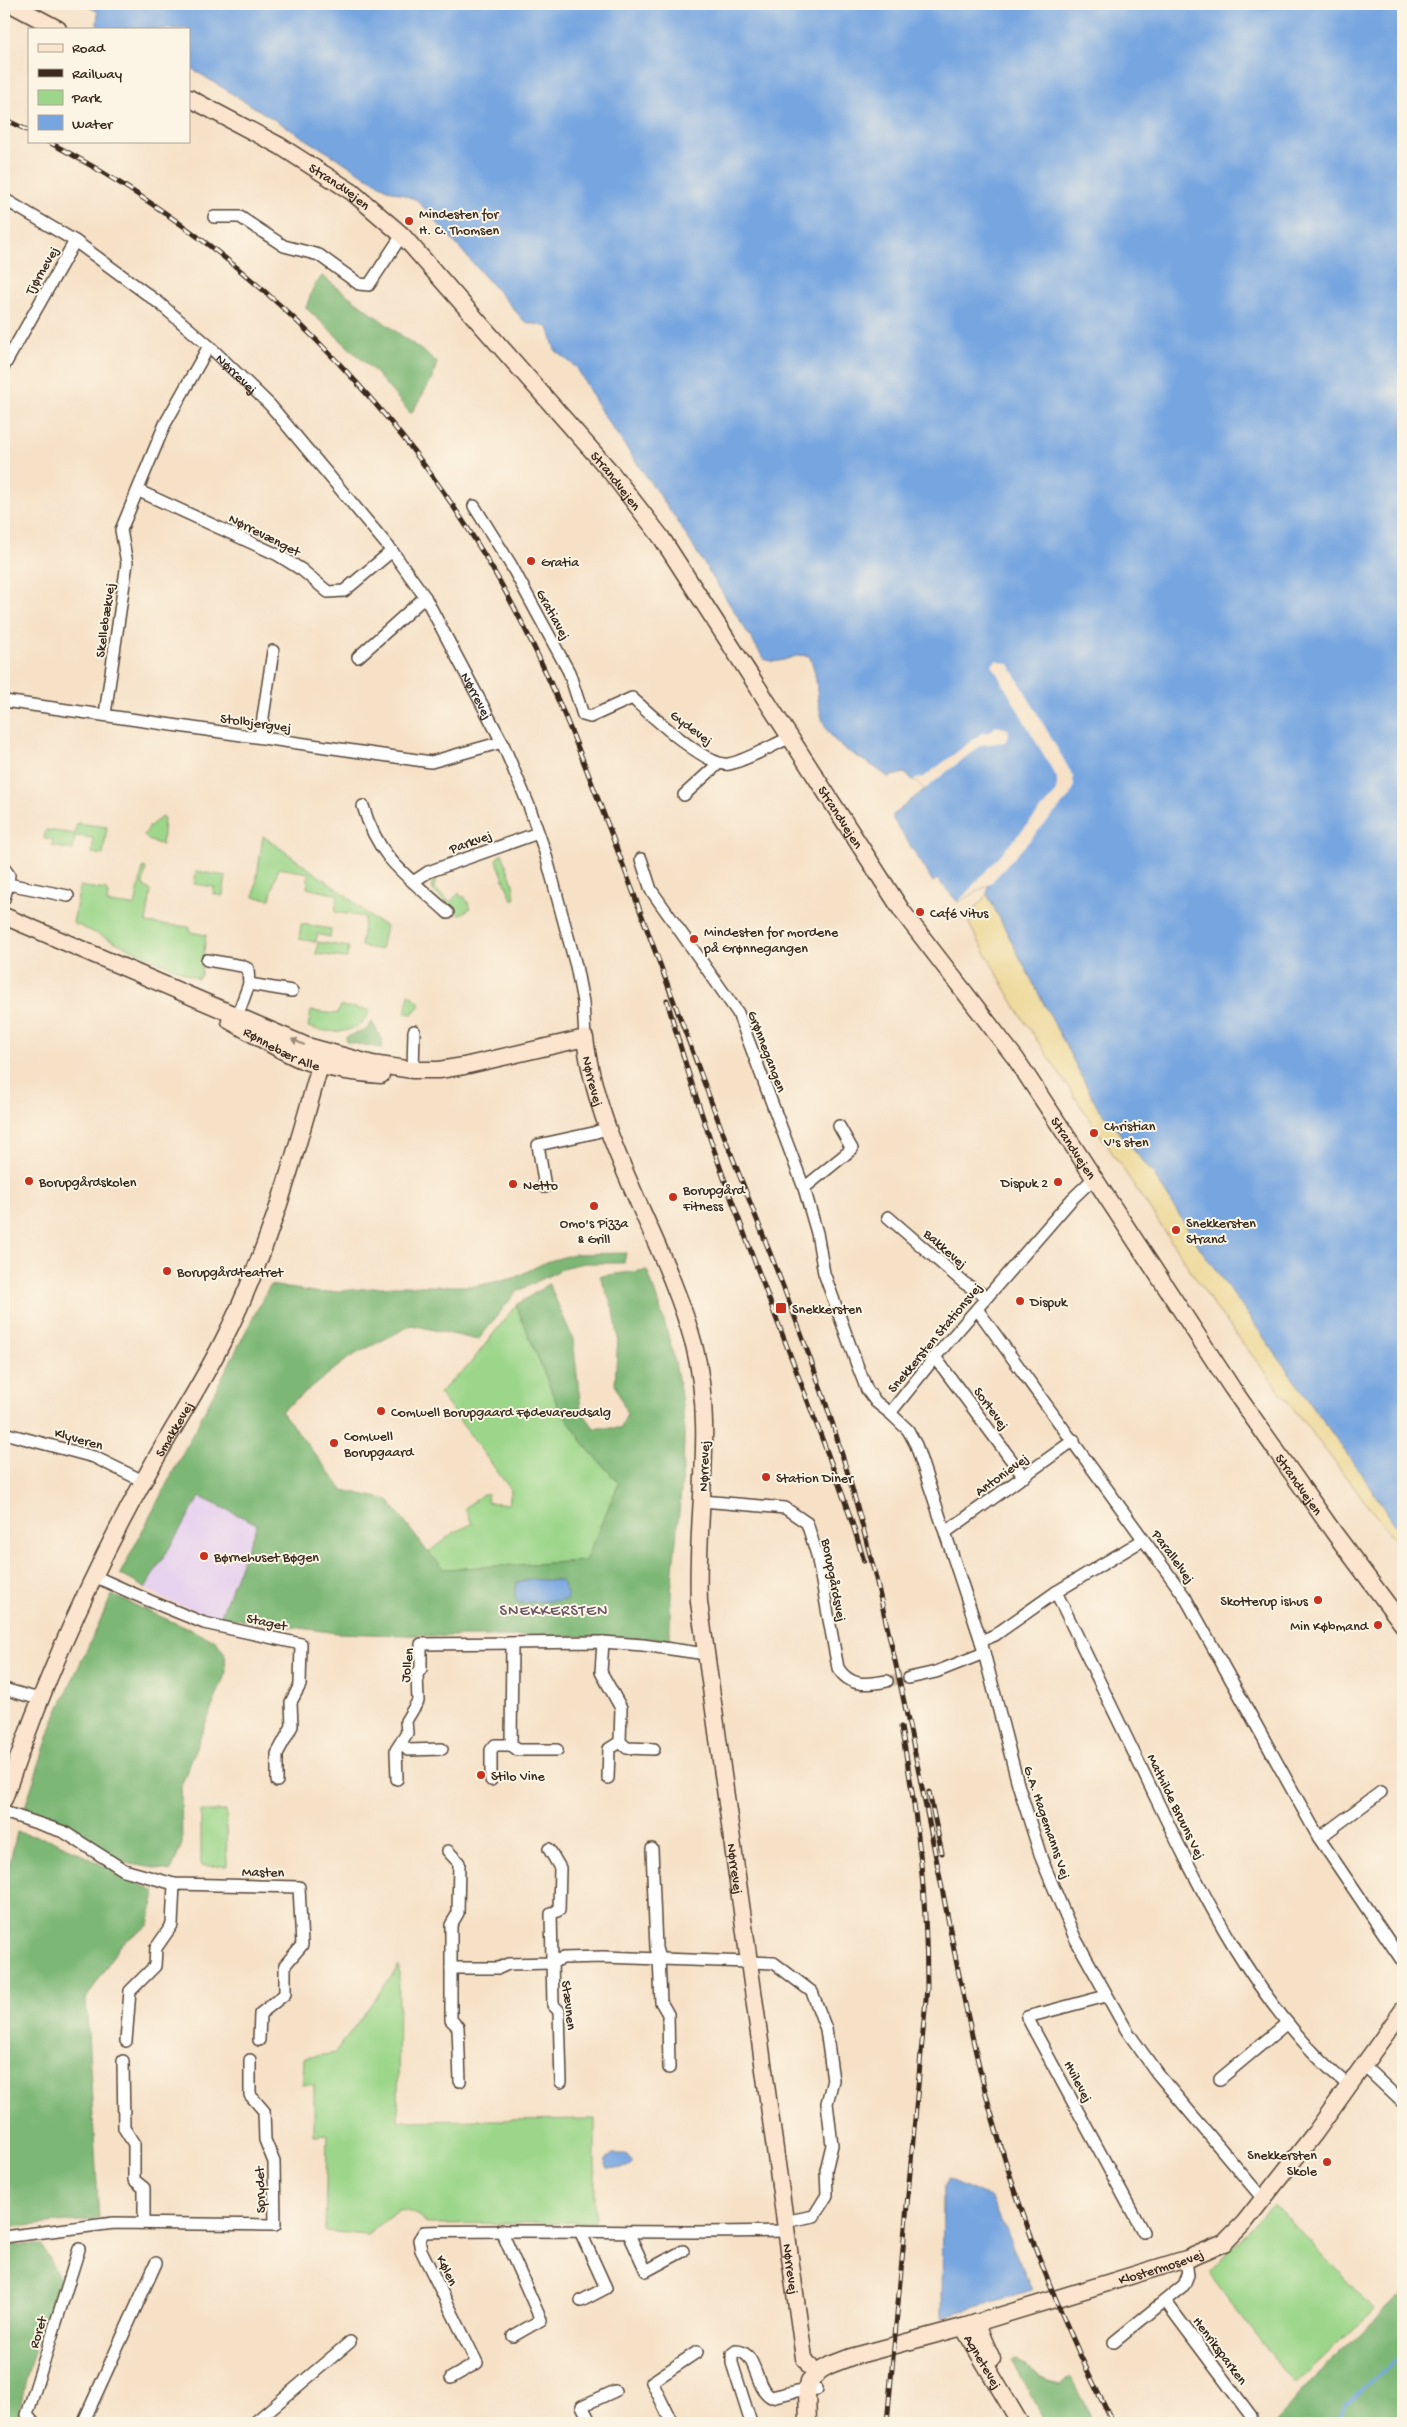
<svg xmlns="http://www.w3.org/2000/svg" width="1407" height="2427" viewBox="0 0 1407 2427" font-family="'Gochi Hand',sans-serif">
<style>
.built{fill:#e7d2ef}
.green{fill:#9cd68a;stroke:#6c8054}
.forest{fill:#7db776;stroke:#5c704a}
.sand{fill:#eeda9e;stroke:#94825e}
.water{fill:#76a5e0;stroke:#58687f}
.pier{fill:#f6e1c7}
.lines{fill:none;stroke-linecap:round;stroke-linejoin:round}
.stream{stroke:#76a5e0;stroke-width:3}
.street-tunnel{stroke:#d1bca5;stroke-width:11;stroke-dasharray:11 5.5;stroke-linecap:butt}
.street-casing{stroke:#574537;stroke-width:14}
.secondary-casing{stroke:#574537;stroke-width:19}
.street{stroke:#fff;stroke-width:11}
.secondary{stroke:#fbe5cf;stroke-width:16}
.rail-casing{stroke:#3b2a1e;stroke-width:5}
.rail{stroke:#fcf5e5;stroke-width:3;stroke-dasharray:9;stroke-linecap:butt}
.oneway{fill:#9b8876}
.poi-dot{fill:#c8321e;stroke:#fcf5e5;stroke-width:2}
.labels{text-anchor:middle;stroke-width:4;stroke-linejoin:round;paint-order:stroke}
.street-label{font-size:14px;fill:#3b2a1e;stroke:#fcf5e5}
.poi-label{font-size:14px;fill:#3b2a1e;stroke:#fcf5e5;text-anchor:start}
.quarter-label{font-size:16px;letter-spacing:1px;fill:#6b5567;stroke:#fcf5e5}
</style>
<rect width="100%" height="100%" fill="#fcf5e5"/>
<filter id="ink" filterUnits="userSpaceOnUse"><feTurbulence type="fractalNoise" baseFrequency=".02" numOctaves="2"/><feDisplacementMap in="SourceGraphic" scale="10" xChannelSelector="R" yChannelSelector="G"/><feConvolveMatrix kernelMatrix="1 2 1 2 8 2 1 2 1" color-interpolation-filters="sRGB"/></filter>
<filter id="wash" filterUnits="userSpaceOnUse"><feTurbulence type="fractalNoise" baseFrequency=".0096" numOctaves="4" result="noise"/><feDisplacementMap in="SourceGraphic" scale="20" xChannelSelector="R" yChannelSelector="G"/><feGaussianBlur stdDeviation="1.12" result="paint"/><feColorMatrix in="noise" values="0 0 0 0 0 0 0 0 0 0 0 0 0 0 0 0 0 1.4 0 .05"/><feComposite in="paint" operator="in"/></filter>
<g filter="url(#wash)">
<rect width="100%" height="100%" fill="#f6e1c7"/>
<path class="built" d="M200,1497L258,1524L220,1617L207,1614L166,1600L145,1588Z"/>
<g class="green">
<path d="M162,817L164,818L162,845L148,840L144,835L151,825Z"/>
<path d="M77,823L107,827L103,855L92,853L93,838L75,836L73,850L52,846L53,840L44,838L46,830L75,834Z"/>
<path d="M263,836L343,893L373,919L386,926L381,950L361,946L365,917L335,912L338,895L307,888L309,873L278,868L270,899L254,897Z"/>
<path d="M502,853L513,884L515,899L512,900L496,859Z"/>
<path d="M143,867L146,868L143,885L151,891L146,923L190,927V932L206,935L201,975L198,979L73,923L80,886L106,890L108,894L107,903L135,906Z"/>
<path d="M196,871L226,876L223,896L213,894L214,887L194,884Z"/>
<path d="M436,879L434,888L450,902L459,893L462,898L464,896L471,908L459,915L433,891L431,882Z"/>
<path d="M301,924L331,929L330,937L317,934L316,942L299,939Z"/>
<path d="M318,942L349,947L347,958L316,954Z"/>
<path d="M409,994L421,1004L412,1014L405,1013Z"/>
<path d="M341,1006L370,1010C362,1036 329,1034 308,1027L311,1011L337,1014Z"/>
<path d="M516,1305L557,1404L587,1448L619,1483L586,1561L445,1569L425,1555L454,1532L472,1524L465,1508L483,1494H488L487,1502L509,1504L511,1490L439,1393L470,1364Z"/>
<path d="M201,1811H226L227,1866H201Z"/>
<path d="M399,1966L398,2121L595,2119V2222L427,2224C419,2214 410,2211 398,2210L367,2235L325,2231L327,2135L314,2136V2085L303,2084L304,2058L335,2053Z"/>
<path d="M1274,2203L1374,2310L1294,2385L1209,2273Z"/>
</g>
<g class="forest">
<path d="M322,276L437,362L432,379L411,414L374,371L306,308L313,288Z"/>
<path d="M372,1022L382,1039V1048L346,1042V1037L367,1029Z"/>
<path d="M626,1253L624,1263H584L566,1267L516,1292L478,1340L412,1325L350,1357L281,1411L343,1490L388,1500L426,1550L445,1569L585,1561L619,1483L587,1448L557,1404L516,1305L549,1284L573,1339L581,1410L594,1428H621L627,1414L615,1384L618,1336L614,1311L600,1276L647,1270C666,1323 683,1378 684,1436C684,1504 668,1572 670,1640L602,1636H437L337,1633L220,1617L257,1524L200,1497L145,1588L120,1574L270,1285L320,1293L393,1286H476L514,1278L546,1262L574,1254Z"/>
<path d="M112,1595L216,1641L225,1654L226,1672L181,1786L182,1844L171,1871L125,1863L63,1827L23,1813L53,1722Z"/>
<path d="M17,1832L55,1841L155,1892L149,1925L120,1945L86,1999L99,2219L4,2228V1887Z"/>
<path d="M4,2245H41L60,2279L30,2363L17,2419L20,2423H4Z"/>
<path d="M1403,2293V2423H1275L1313,2379Z"/>
<path d="M1017,2360L1048,2381L1060,2384L1070,2378L1094,2423H1046L1012,2362Z"/>
</g>
<path class="sand" d="M987,894L1097,1106L1153,1173L1198,1245L1372,1489L1389,1517L1403,1534V1551L1215,1307L1021,1016L969,924L971,913Z"/>
<g class="water">
<path d="M85,4H1403V1534L1389,1517L1372,1489L1198,1245L1153,1173L1097,1106L987,894L989,885L958,902L937,879L933,882L926,870L893,819V815L925,789L904,773L888,777C858,752 826,751 819,705C816,688 817,671 809,656C793,652 781,667 764,659L676,519L602,413L577,368L555,350L548,327L525,322L417,200L387,189L189,67V29H103L97,25L98,12Z"/>
<path d="M531,1579L561,1581L568,1595L567,1600L519,1603C513,1598 515,1589 517,1582Z"/>
<path d="M613,2154H626L633,2162C628,2170 616,2169 607,2168L605,2164L606,2159Z"/>
<path d="M948,2179L991,2198L1032,2290L942,2317L943,2187Z"/>
</g>
<g class="pier">
<path d="M996,660L1009,664L1073,776L1074,787L1071,795L990,884L958,902L1055,794L1057,786V778L992,665Z"/>
<path d="M996,726L1008,729L1009,736L1005,742L981,745L925,789L913,780L924,777L982,733L990,732Z"/>
</g>
<g class="lines">
<path class="stream" d="M1338,2423L1346,2404L1403,2356"/>
</g>
</g>
<g filter="url(#ink)">
<g class="lines">
<path class="street-tunnel" d="M887,1681L909,1678"/>
<defs>
<g id="street">
<path id="s1" d="M4,199L75,241L159,303L209,346L270,405L392,551L425,597L502,742L529,806L545,852L576,966L583,1002L585,1038"/>
<path d="M214,217H240L284,246L319,255L359,284L369,285L402,235"/>
<path d="M4,366L75,241"/>
<path d="M139,491L278,555L302,570L328,592L344,591L392,551"/>
<path d="M474,506L511,565L569,672L583,715L590,717L632,698C649,713 707,768 729,764C745,761 773,745 789,738"/>
<path d="M358,657L425,597"/>
<path d="M4,701L431,762L502,742"/>
<path d="M105,714L127,563L121,530L165,424L209,346"/>
<path d="M260,737L273,651"/>
<path d="M684,795L718,764"/>
<path d="M363,806C379,861 408,876 448,913"/>
<path d="M641,859L651,890L738,1013L804,1188L817,1233L824,1273L856,1362L867,1390L876,1402L890,1413L935,1357L1072,1199L1094,1178"/>
<path d="M4,868L9,875L8,884L68,896"/>
<path d="M413,882L428,872L538,833"/>
<path d="M4,899L8,884"/>
<path d="M207,960L242,966L248,969L249,984L235,1022"/>
<path d="M249,984L292,991"/>
<path d="M413,1070L414,1031"/>
<path d="M545,1187L538,1145L593,1133L608,1128"/>
<path d="M804,1188L852,1149L839,1126"/>
<path d="M888,1217L964,1283L987,1297"/>
<path d="M977,1309L1185,1597L1319,1838L1403,1962"/>
<path d="M935,1357L1024,1477"/>
<path d="M890,1413L908,1430L916,1445L981,1641L1018,1784L1042,1860L1075,1938L1127,2031L1157,2073L1263,2199"/>
<path d="M4,1433L94,1457L143,1481"/>
<path d="M702,1501L785,1508L807,1523L817,1555L838,1668C850,1687 866,1685 887,1681"/>
<path d="M946,1532L1074,1440"/>
<path d="M94,1576L150,1601L204,1623L301,1644L300,1685L291,1702L292,1726L277,1754V1781"/>
<path d="M1056,1592C1088,1657 1119,1722 1150,1786C1200,1890 1259,2012 1349,2086"/>
<path d="M981,1641L995,1635L1056,1592L1143,1540"/>
<path d="M603,1642L601,1672L621,1708L620,1742L609,1749L608,1778"/>
<path d="M909,1678L936,1672L984,1653"/>
<path d="M4,1689L39,1699"/>
<path d="M620,1742L627,1748L654,1749"/>
<path d="M402,1744L408,1750L442,1749"/>
<path d="M511,1745L518,1750H557"/>
<path d="M397,1779L396,1750L407,1733L406,1721L418,1701L417,1674L421,1669V1644L603,1642L643,1645L706,1654"/>
<path d="M491,1780V1750L495,1745H511L512,1644"/>
<path d="M4,1812L64,1832L124,1870L174,1884L299,1887L302,1945L285,1965V1994L260,2014L259,2040"/>
<path d="M1319,1838L1381,1792"/>
<path d="M549,1849L560,1868L559,1910L551,1914L553,2005L559,2011L561,2082"/>
<path d="M652,1849L656,1948L659,1958L661,2002L668,2014L669,2068"/>
<path d="M448,1851L459,1863L458,1913L451,1925V2020L458,2027L460,2081"/>
<path d="M451,1968H499L508,1964L551,1963L563,1958L603,1957L774,1963L812,1992L826,2029L833,2080L827,2103L832,2145L826,2170L827,2195L814,2216L783,2222"/>
<path d="M1106,1996L1027,2017L1143,2232"/>
<path d="M126,2041L130,1991L155,1966L156,1948L172,1925L174,1884"/>
<path d="M123,2061L124,2128L134,2144V2180L144,2188V2222"/>
<path d="M1364,2066L1403,2103"/>
<path d="M1220,2079L1287,2023"/>
<path d="M501,2230L541,2320L513,2336"/>
<path d="M580,2231L606,2288L581,2301"/>
<path d="M628,2232L646,2271L683,2251"/>
<path d="M4,2237L114,2223L275,2225L274,2162L265,2140L264,2111L250,2095V2060"/>
<path d="M1166,2302L1251,2416"/>
<path d="M1114,2342L1184,2285L1188,2275L1186,2259"/>
<path d="M451,2378L477,2363L421,2250L419,2240L424,2232C544,2229 665,2234 785,2231"/>
<path d="M34,2423L27,2415L79,2249"/>
<path d="M83,2423L156,2263"/>
<path d="M254,2423L350,2342"/>
<path d="M591,2423L582,2406L615,2391"/>
<path d="M672,2423L652,2382L697,2352"/>
<path d="M751,2423L732,2363V2354L736,2351C758,2351 754,2388 771,2397L797,2391L817,2389"/>
</g>
<g id="secondary">
<path d="M11,4L58,29"/>
<path id="s2" d="M189,98L280,146L352,192L402,235L610,471L661,537L902,911L1016,1059L1232,1388L1335,1534L1403,1625"/>
<path id="s3" d="M4,916L307,1046L372,1064L413,1070H439L464,1066L585,1038C598,1145 666,1241 694,1345C716,1430 695,1516 699,1602L804,2358L816,2375"/>
<path id="s4" d="M230,1021C254,1034 276,1049 302,1060C326,1069 356,1073 381,1075"/>
<path id="s5" d="M4,1799C41,1689 87,1582 144,1480C169,1433 199,1389 223,1341C269,1251 297,1149 324,1051"/>
<path d="M976,2323L992,2359"/>
<path id="s6" d="M963,2327L1020,2423"/>
<path id="s7" d="M808,2423L807,2390L809,2381L821,2370L830,2365L851,2357L963,2327L1186,2259L1224,2243L1244,2223L1315,2133L1403,2010"/>
</g>
</defs>
<use href="#street" class="street-casing"/>
<use href="#secondary" class="secondary-casing"/>
<use href="#street" class="street"/>
<use href="#secondary" class="secondary"/>
<defs>
<g id="rail">
<path d="M4,119L29,131"/>
<path d="M47,141C248,247 412,413 517,613C563,702 597,796 632,889C658,958 684,1027 709,1096C750,1206 797,1314 833,1425C854,1491 872,1558 887,1626C910,1723 929,1821 948,1919C960,1982 973,2046 990,2109C1020,2217 1062,2323 1113,2423"/>
<path d="M667,1000C703,1132 754,1259 802,1386C824,1444 847,1502 864,1561"/>
<path d="M929,1792L942,1853"/>
<path d="M887,2423L927,1988C927,1897 918,1817 901,1727"/>
</g>
</defs>
<use href="#rail" class="rail-casing"/>
<use href="#rail" class="rail"/>
</g>
<defs><path id="oneway-solid" d="M-6-.8H1V-3.2L6.5 0L1 3.2V.8H-6Z" transform="scale(1.25)"/></defs>
<use class="oneway" href="#oneway-solid" transform="translate(298 1042) rotate(-156)"/>
</g>
<g class="poi-dot">
<circle cx="409" cy="221" r="5"/>
<circle cx="531" cy="561" r="5"/>
<circle cx="920" cy="912" r="5"/>
<circle cx="694" cy="939" r="5"/>
<circle cx="1094" cy="1133" r="5"/>
<circle cx="29" cy="1181" r="5"/>
<circle cx="1058" cy="1182" r="5"/>
<circle cx="513" cy="1184" r="5"/>
<circle cx="673" cy="1197" r="5"/>
<circle cx="594" cy="1206" r="5"/>
<circle cx="1176" cy="1230" r="5"/>
<circle cx="167" cy="1271" r="5"/>
<circle cx="1020" cy="1301" r="5"/>
<rect x="775" y="1302" width="12" height="12" rx="2.5"/>
<circle cx="381" cy="1411" r="5"/>
<circle cx="334" cy="1443" r="5"/>
<circle cx="766" cy="1477" r="5"/>
<circle cx="204" cy="1556" r="5"/>
<circle cx="1318" cy="1600" r="5"/>
<circle cx="1378" cy="1625" r="5"/>
<circle cx="481" cy="1775" r="5"/>
<circle cx="1327" cy="2162" r="5"/>
</g>
<g class="labels">
<g class="street-label">
<text dy="5" stroke="none"><textPath href="#s2" startOffset="175">Strandvejen</textPath></text>
<text transform="translate(41 270) rotate(-60)" y="5">Tjørnevej</text>
<text dy="5" stroke="none"><textPath href="#s1" startOffset="292">Nørrevej</textPath></text>
<text dy="5" stroke="none"><textPath href="#s2" startOffset="580">Strandvejen</textPath></text>
<text transform="translate(265 534) rotate(27)" y="5">Nørrevænget</text>
<text transform="translate(554 614) rotate(61)" y="5">Gratiavej</text>
<text transform="translate(104 620) rotate(-82)" y="5">Skellebækvej</text>
<text dy="5" stroke="none"><textPath href="#s1" startOffset="696">Nørrevej</textPath></text>
<text transform="translate(256 722) rotate(8)" y="5">Stolbjergvej</text>
<text transform="translate(692 727) rotate(37)" y="5">Gydevej</text>
<text dy="5" stroke="none"><textPath href="#s2" startOffset="985">Strandvejen</textPath></text>
<text transform="translate(470 841) rotate(-20)" y="5">Parkvej</text>
<text dy="5" stroke="none"><textPath href="#s4" startOffset="59">Rønnebær Alle</textPath></text>
<text transform="translate(768 1051) rotate(69)" y="5">Grønnegangen</text>
<text dy="5" stroke="none"><textPath href="#s3" startOffset="658">Nørrevej</textPath></text>
<text dy="5" stroke="none"><textPath href="#s2" startOffset="1390">Strandvejen</textPath></text>
<text transform="translate(946 1248) rotate(41)" y="5">Bakkevej</text>
<text transform="translate(934 1337) rotate(-50)" y="5">Snekkersten Stationsvej</text>
<text transform="translate(992 1408) rotate(54)" y="5">Sortevej</text>
<text dy="5" stroke="none"><textPath href="#s5" startOffset="408">Smakkevej</textPath></text>
<text transform="translate(79 1438) rotate(16)" y="5">Klyveren</text>
<text transform="translate(703 1466) rotate(-88)" y="5">Nørrevej</text>
<text transform="translate(1001 1474) rotate(-36)" y="5">Antonievej</text>
<text dy="5" stroke="none"><textPath href="#s2" startOffset="1795">Strandvejen</textPath></text>
<text transform="translate(1174 1556) rotate(54)" y="5">Parallelvej</text>
<text transform="translate(835 1580) rotate(79)" y="5">Borupgårdsvej</text>
<text transform="translate(267 1621) rotate(12)" y="5">Staget</text>
<text transform="translate(406 1665) rotate(-83)" y="5">Jollen</text>
<text transform="translate(1177 1806) rotate(64)" y="5">Mathilde Bruuns Vej</text>
<text transform="translate(1048 1822) rotate(71)" y="5">G.A. Hagemanns Vej</text>
<text dy="5" stroke="none"><textPath href="#s3" startOffset="1468">Nørrevej</textPath></text>
<text transform="translate(263 1871) rotate(1)" y="5">Masten</text>
<text transform="translate(570 2005) rotate(83)" y="5">Stævnen</text>
<text transform="translate(1079 2081) rotate(62)" y="5">Hvilevej</text>
<text transform="translate(259 2190) rotate(-92)" y="5">Sprydet</text>
<text dy="5" stroke="none"><textPath href="#s7" startOffset="414">Klostermosevej</textPath></text>
<text dy="5" stroke="none"><textPath href="#s3" startOffset="1872">Nørrevej</textPath></text>
<text transform="translate(448 2270) rotate(64)" y="5">Kølen</text>
<text transform="translate(37 2332) rotate(-73)" y="5">Roret</text>
<text transform="translate(1221 2350) rotate(53)" y="5">Henriksparken</text>
<text dy="5" stroke="none"><textPath href="#s6" startOffset="40">Agnetevej</textPath></text>
</g>
<g class="poi-label">
<text x="419" y="218">Mindesten for<tspan x="419" dy="16">H. C. Thomsen</tspan></text>
<text x="541" y="566">Gratia</text>
<text x="930" y="917">Café Vitus</text>
<text x="704" y="936">Mindesten for mordene<tspan x="704" dy="16">på Grønnegangen</tspan></text>
<text x="1104" y="1130">Christian<tspan x="1104" dy="16">V's sten</tspan></text>
<text x="39" y="1186">Borupgårdskolen</text>
<text x="1048" y="1187" text-anchor="end">Dispuk 2</text>
<text x="523" y="1189">Netto</text>
<text x="683" y="1194">Borupgård<tspan x="683" dy="16">Fitness</tspan></text>
<text x="594" y="1227" text-anchor="middle">Omo's Pizza<tspan x="594" dy="16">&amp; Grill</tspan></text>
<text x="1186" y="1227">Snekkersten<tspan x="1186" dy="16">Strand</tspan></text>
<text x="177" y="1276">Borupgårdteatret</text>
<text x="1030" y="1306">Dispuk</text>
<text x="792" y="1313">Snekkersten</text>
<text x="391" y="1416">Comwell Borupgaard Fødevareudsalg</text>
<text x="344" y="1440">Comwell<tspan x="344" dy="16">Borupgaard</tspan></text>
<text x="776" y="1482">Station Diner</text>
<text x="214" y="1561">Børnehuset Bøgen</text>
<text x="1308" y="1605" text-anchor="end">Skotterup ishus</text>
<text x="1368" y="1630" text-anchor="end">Min Købmand</text>
<text x="491" y="1780">Stilo Vine</text>
<text x="1317" y="2159" text-anchor="end">Snekkersten<tspan x="1317" dy="16">Skole</tspan></text>
</g>
<g class="quarter-label">
<text x="554" y="1615">SNEKKERSTEN</text>
</g>
</g>
<rect width="1407" height="2427" fill="none" stroke="#fcf5e5" stroke-width="20"/>
<rect x="28" y="28" width="162" height="115" fill="#fcf5e5" stroke="#afa495"/>
<rect x="38" y="44" width="25" height="8" fill="#fbe5cf" stroke="#afa495"/>
<text x="72" y="52" font-size="15" fill="#3b2a1e">Road</text>
<rect x="38" y="69" width="25" height="8" fill="#3b2a1e" stroke="#afa495"/>
<text x="72" y="78" font-size="15" fill="#3b2a1e">Railway</text>
<rect x="38" y="90" width="25" height="15" fill="#9cd68a" stroke="#afa495"/>
<text x="72" y="102" font-size="15" fill="#3b2a1e">Park</text>
<rect x="38" y="115" width="25" height="15" fill="#76a5e0" stroke="#afa495"/>
<text x="72" y="128" font-size="15" fill="#3b2a1e">Water</text>
</svg>
